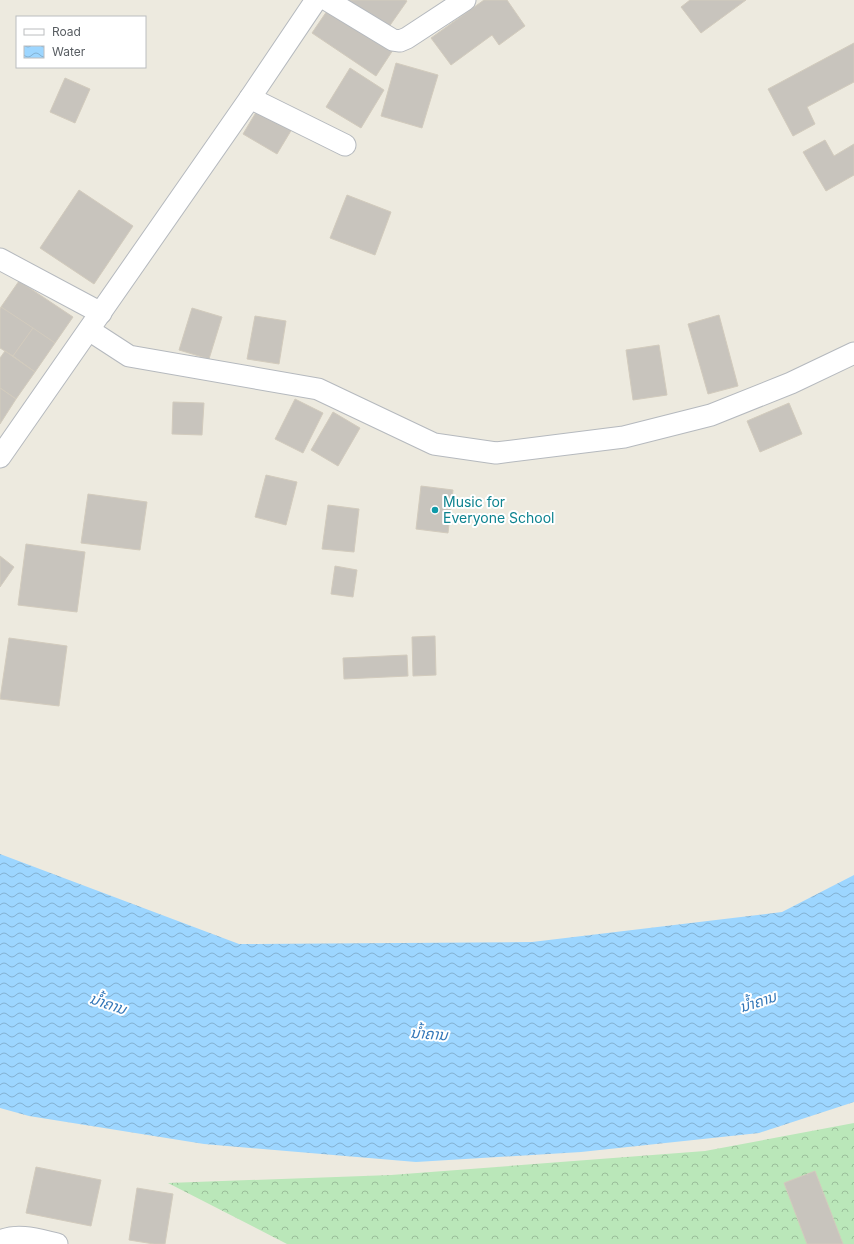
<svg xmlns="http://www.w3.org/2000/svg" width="854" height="1244" viewBox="0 0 854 1244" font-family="Inter,'Noto Sans Lao',sans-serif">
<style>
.forest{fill:url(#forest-crowns)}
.water{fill:url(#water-waves)}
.building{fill:#c8c4bd;stroke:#d2cbbd}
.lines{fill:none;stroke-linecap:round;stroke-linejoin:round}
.minor-casing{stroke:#b5b9be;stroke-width:23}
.minor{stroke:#fff;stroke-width:21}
.culture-dot{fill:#0f9aa8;stroke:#fff;stroke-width:1.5}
.labels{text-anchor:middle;stroke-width:4;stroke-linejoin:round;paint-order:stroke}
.culture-label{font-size:14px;fill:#0d838f;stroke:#fff;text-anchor:start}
.water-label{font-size:15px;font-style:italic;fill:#3377b8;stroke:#fff}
</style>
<defs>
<pattern id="forest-crowns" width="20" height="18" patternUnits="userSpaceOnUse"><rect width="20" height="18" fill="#bae7b9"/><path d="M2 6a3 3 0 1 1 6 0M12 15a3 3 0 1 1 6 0" fill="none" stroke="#9abe9a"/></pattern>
<pattern id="water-waves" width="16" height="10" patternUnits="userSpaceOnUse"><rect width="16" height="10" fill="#9dd6ff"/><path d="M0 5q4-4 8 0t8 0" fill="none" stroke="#83b1d2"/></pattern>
</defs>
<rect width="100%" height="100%" fill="#edeadf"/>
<path class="forest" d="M854,1123V1244H287L168,1183L391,1175L705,1151Z"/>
<path class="water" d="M0,854L239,944L532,942L782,912L854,875V1102L759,1133L581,1152L416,1162L204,1144L29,1116L0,1108Z"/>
<g class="building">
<path d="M339,0H405L407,1L386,31Z"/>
<path d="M484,0H507L525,26L499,45L492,35L451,65L431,38Z"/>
<path d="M690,0H746L701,33L681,7Z"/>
<path d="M329,8L393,50L376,76L312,33Z"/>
<path d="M854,43V82L807,107L815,124L793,136L768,89Z"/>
<path d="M396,63L438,75L422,128L381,116Z"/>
<path d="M350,68L384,90L361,128L326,107Z"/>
<path d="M65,78L90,89L75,123L50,112Z"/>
<path d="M258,109L292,129L277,154L243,134Z"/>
<path d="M825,140L834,156L854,144V175L826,191L803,152Z"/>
<path d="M79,190L133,226L94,284L40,248Z"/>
<path d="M347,195L391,212L375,255L330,238Z"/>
<path d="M19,281L73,317L55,343L1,307Z"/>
<path d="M1,307L33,328L13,356L0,348V309Z"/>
<path d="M192,308L222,317L209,359L179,350Z"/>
<path d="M719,315L738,386L708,394L688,324Z"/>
<path d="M255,316L286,321L279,364L247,359Z"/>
<path d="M33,328L55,343L35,372L13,356Z"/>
<path d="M659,345L667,395L633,400L626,350Z"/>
<path d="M5,351L35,372L16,399L0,388V358Z"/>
<path d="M0,388L16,399L0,424Z"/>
<path d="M295,399L323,413L303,453L275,439Z"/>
<path d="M173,402L204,403L202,435L172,434Z"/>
<path d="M789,403L802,434L760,452L747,421Z"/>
<path d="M333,412L360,428L338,466L311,450Z"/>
<path d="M266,475L297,482L286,525L255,517Z"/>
<path d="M421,486L453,490L448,533L416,529Z"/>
<path d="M88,494L147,502L140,550L81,543Z"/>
<path d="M328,505L359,509L354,552L322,549Z"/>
<path d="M26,544L85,552L77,612L18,605Z"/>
<path d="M0,556L14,567L0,587Z"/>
<path d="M335,566L357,570L353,597L331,594Z"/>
<path d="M435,636L436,675L413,676L412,637Z"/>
<path d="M9,638L67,646L59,706L0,699Z"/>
<path d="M407,655L408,676L344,679L343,658Z"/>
<path d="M36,1167L101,1180L91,1226L26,1213Z"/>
<path d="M815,1171L843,1244H807L784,1183Z"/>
<path d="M137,1188L173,1194L165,1244H154L129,1240Z"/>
</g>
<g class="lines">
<defs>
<g id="minor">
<path d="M327,0L393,40L400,41L407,38L465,0"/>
<path d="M250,98L345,145"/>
<path d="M0,259L101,313"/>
<path d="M89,330L129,356L318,389L434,444L496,453L624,437L711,415L791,383L854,353"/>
<path d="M0,457L250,98L316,0"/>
<path d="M0,1241C18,1233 39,1240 57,1244"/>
</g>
</defs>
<use href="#minor" class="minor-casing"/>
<use href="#minor" class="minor"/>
</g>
<circle class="culture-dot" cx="435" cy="510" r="4"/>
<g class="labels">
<g class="culture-label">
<text x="443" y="507">Music for<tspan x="443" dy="16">Everyone School</tspan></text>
</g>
<g class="water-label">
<text transform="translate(758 1002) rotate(-18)" y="5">ນ້ຳຄານ</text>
<text transform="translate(108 1004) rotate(19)" y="5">ນ້ຳຄານ</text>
<text transform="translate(429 1034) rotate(4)" y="5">ນ້ຳຄານ</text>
</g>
</g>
<rect x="16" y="16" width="130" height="52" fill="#ffffff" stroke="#bcbec0"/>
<rect x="24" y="29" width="20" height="6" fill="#ffffff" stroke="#bcbec0"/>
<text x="52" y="36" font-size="12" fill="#585d62">Road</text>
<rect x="24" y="46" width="20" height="12" fill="url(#water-waves)" stroke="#bcbec0"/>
<text x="52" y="56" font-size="12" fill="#585d62">Water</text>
</svg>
